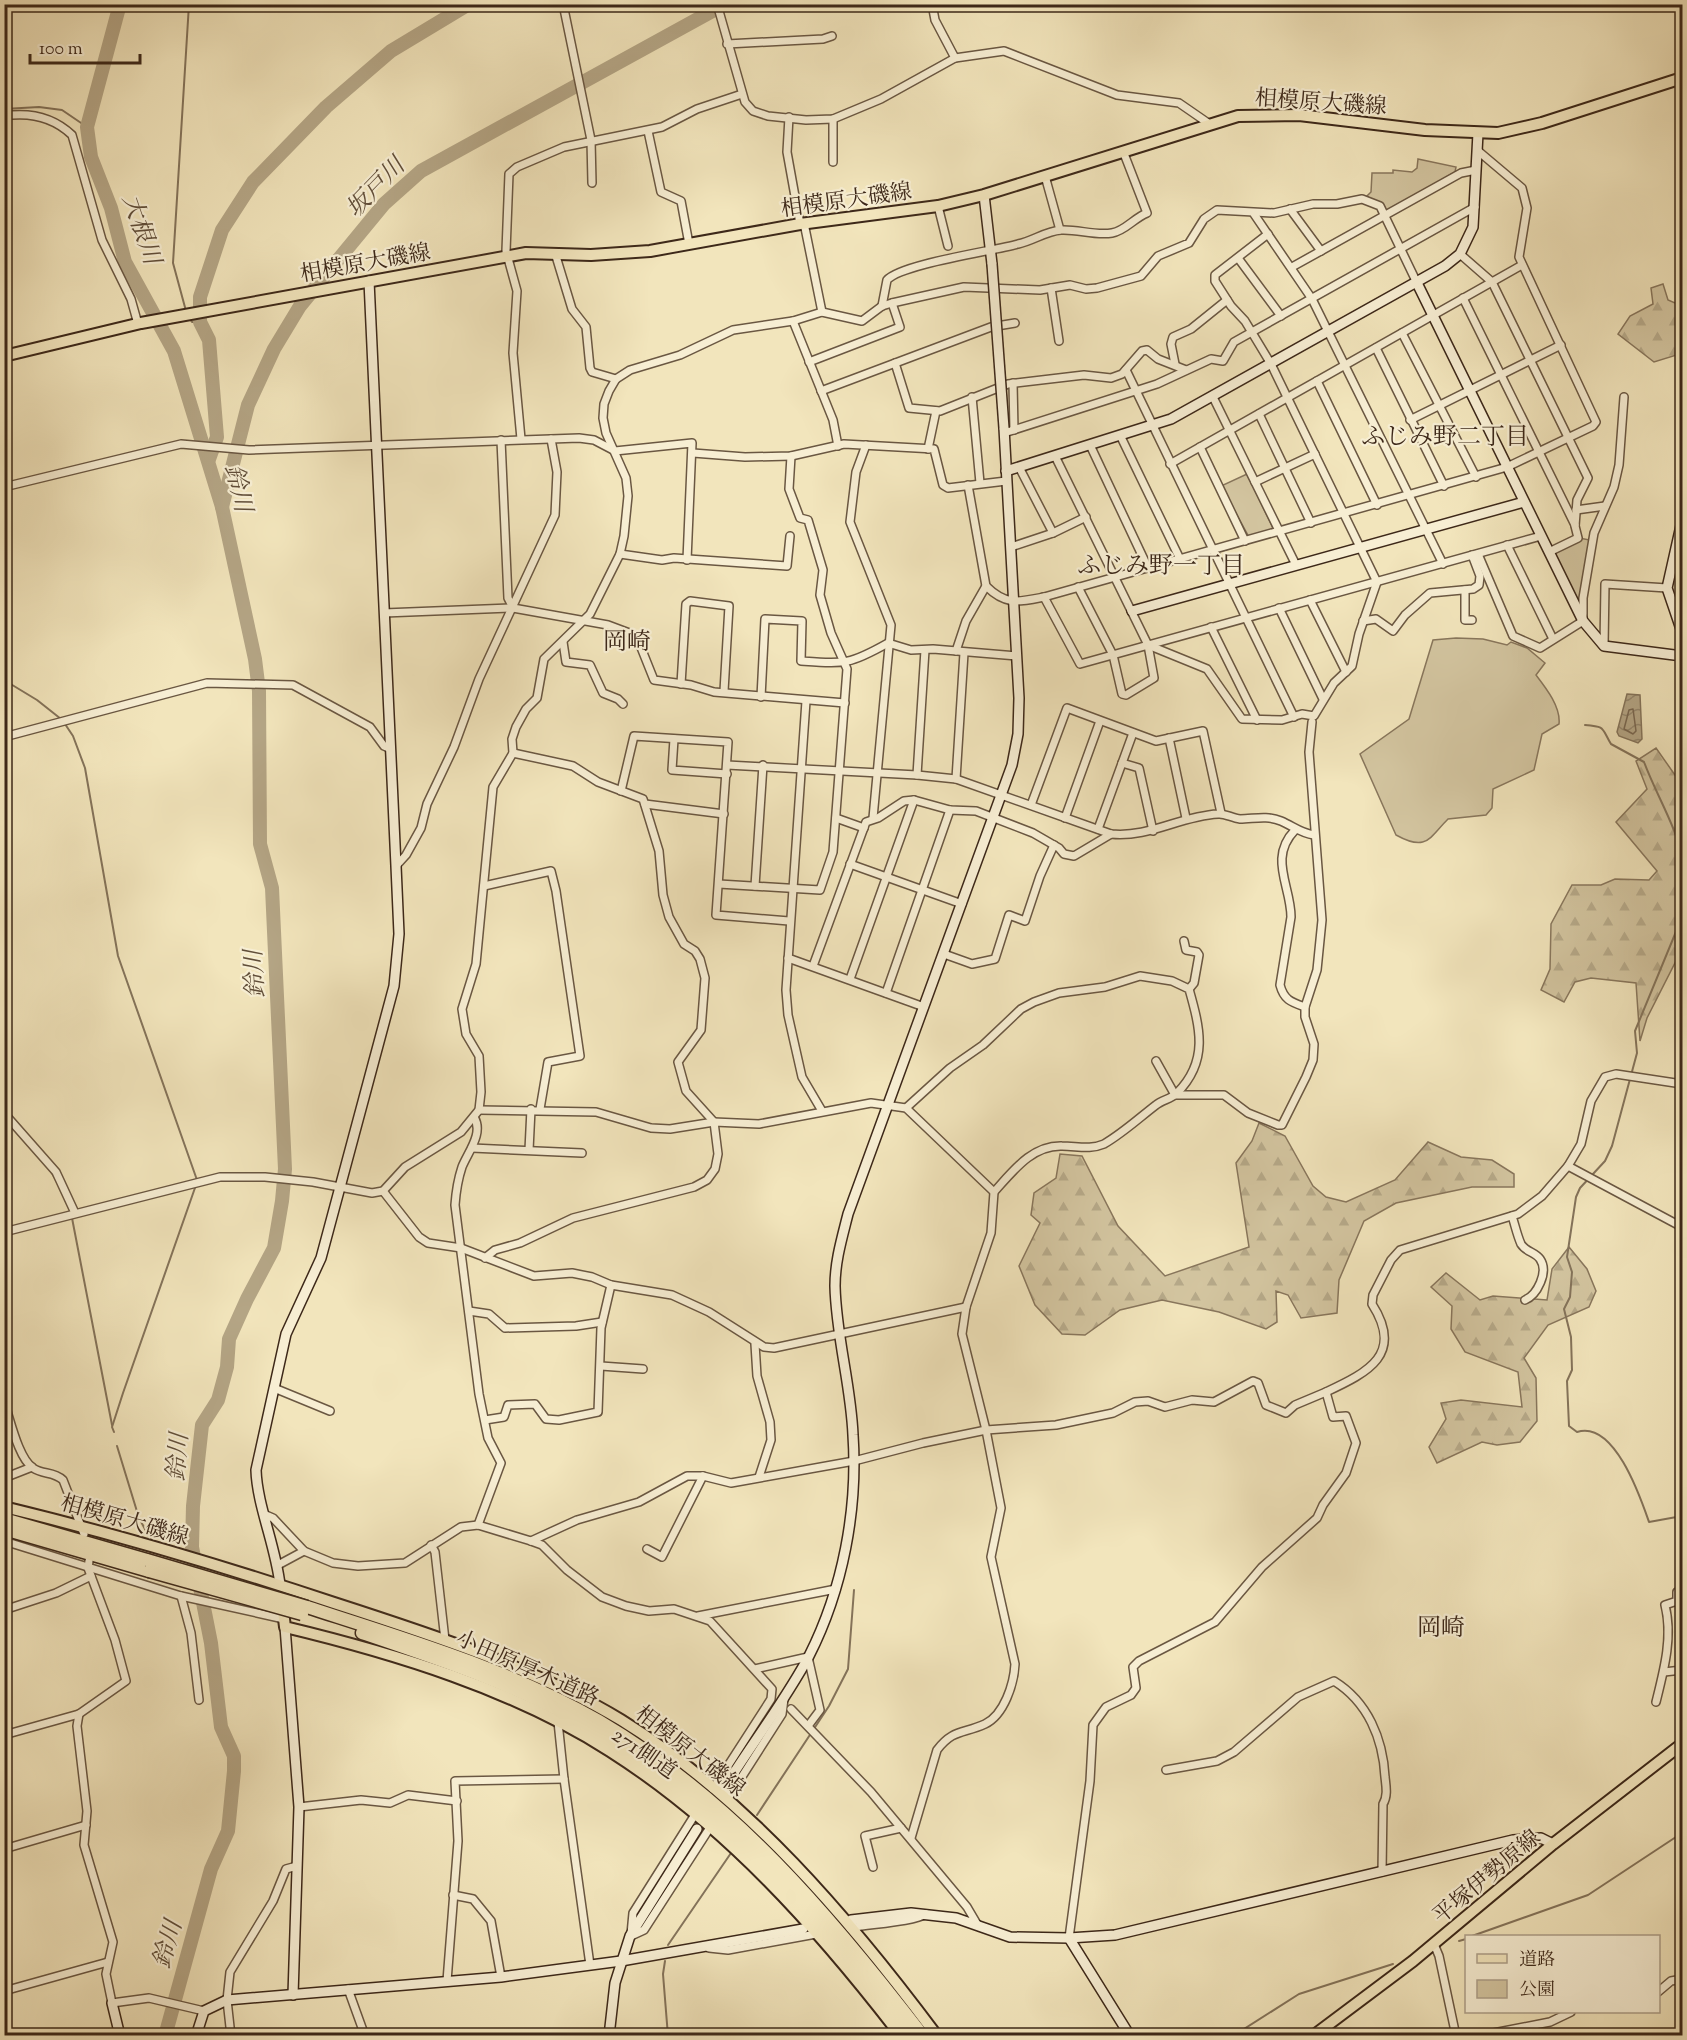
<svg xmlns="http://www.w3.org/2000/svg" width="1687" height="2040" viewBox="0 0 1687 2040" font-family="'Sorts Mill Goudy','Noto Serif JP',serif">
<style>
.green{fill:#d3c5a0;stroke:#88765c;stroke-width:1.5}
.forest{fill:url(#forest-firs);stroke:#88765c;stroke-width:1.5}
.water{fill:url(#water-waves);stroke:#84735a;stroke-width:1.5}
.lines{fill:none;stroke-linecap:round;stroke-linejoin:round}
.shore{stroke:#78664f;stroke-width:1.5}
.stream{stroke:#84735a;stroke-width:2}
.river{stroke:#b4a585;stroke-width:14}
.street-casing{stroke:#6a5742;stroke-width:10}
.secondary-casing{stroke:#3d2819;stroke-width:12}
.primary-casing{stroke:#3d2819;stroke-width:14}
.highway-casing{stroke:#3d2819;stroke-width:15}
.street{stroke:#f7eed3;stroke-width:7}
.secondary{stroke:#f7eed3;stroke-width:9}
.primary{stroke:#f2e5bc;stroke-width:10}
.highway{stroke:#f2e5bc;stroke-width:12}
.secondary-bridge-casing{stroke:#3d2819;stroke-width:12;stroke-linecap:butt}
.highway-bridge-casing{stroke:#3d2819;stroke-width:15;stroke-linecap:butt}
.secondary-bridge{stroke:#f7eed3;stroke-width:9}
.highway-bridge{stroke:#f2e5bc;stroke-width:12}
.labels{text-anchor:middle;stroke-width:4.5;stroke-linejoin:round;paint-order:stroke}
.street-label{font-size:22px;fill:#3d2819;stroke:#f7eed3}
.water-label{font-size:24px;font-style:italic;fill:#614e39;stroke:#f7eed3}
.neighbourhood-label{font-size:24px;fill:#3d2819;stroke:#f7eed3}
</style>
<defs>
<pattern id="forest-firs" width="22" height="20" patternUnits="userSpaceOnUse" patternTransform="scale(1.5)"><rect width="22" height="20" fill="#d3c5a0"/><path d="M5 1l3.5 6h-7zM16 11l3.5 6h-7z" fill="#b6a989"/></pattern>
<pattern id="water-waves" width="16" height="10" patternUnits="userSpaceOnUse" patternTransform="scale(1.5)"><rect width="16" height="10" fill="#b4a585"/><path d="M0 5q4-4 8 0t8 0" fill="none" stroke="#94866c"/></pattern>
</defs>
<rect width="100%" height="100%" fill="#f2e5bc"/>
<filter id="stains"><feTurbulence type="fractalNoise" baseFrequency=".00333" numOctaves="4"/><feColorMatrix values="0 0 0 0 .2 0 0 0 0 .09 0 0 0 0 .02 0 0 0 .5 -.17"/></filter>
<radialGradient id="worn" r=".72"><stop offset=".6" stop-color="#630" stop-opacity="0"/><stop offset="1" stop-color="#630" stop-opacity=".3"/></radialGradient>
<g class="green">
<path d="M1418,159L1456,167L1455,172L1386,212L1367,196L1371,192L1372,173H1393V170L1412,172L1417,168Z"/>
<path d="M1247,474L1274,530L1249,537L1221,486Z"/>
<path d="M1579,538L1590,540L1582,600H1576L1555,556L1556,551Z"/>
<path d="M1456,638L1483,639L1507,645L1511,642L1527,648L1545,663L1536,675C1546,688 1561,707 1559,724L1542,734L1534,770L1493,789L1492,808L1486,815L1448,819C1429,838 1427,852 1396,835L1360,754L1409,719L1433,640Z"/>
</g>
<g class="forest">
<path d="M1663,284L1668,300L1682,306V350L1680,354L1654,362L1618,334L1630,316L1653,304L1651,288Z"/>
<path d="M1656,748L1682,785L1677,812L1682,830V949L1647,1018L1640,1041L1636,983L1591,978L1575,982L1564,1002L1541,990L1550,969L1551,924L1572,885H1601L1615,879L1649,880L1657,871L1616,822L1647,789L1636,761Z"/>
<path d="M1259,1123L1285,1136L1313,1186L1326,1197L1346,1202L1395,1180L1428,1142L1461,1157L1492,1160L1514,1174V1187H1472L1396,1203L1364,1221L1339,1280L1337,1313L1301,1318L1288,1295L1276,1291L1277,1322L1266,1329L1219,1312L1162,1300L1120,1310L1085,1335L1062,1334L1035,1305L1019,1266L1040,1223L1031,1215L1034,1193L1056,1178L1060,1154L1082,1156L1118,1226L1165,1276L1249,1247L1236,1163L1252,1141Z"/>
<path d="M1569,1247L1587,1269L1596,1291L1589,1307L1548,1325L1524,1358L1536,1378L1537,1421L1520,1442L1497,1445L1482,1442L1437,1463L1429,1447L1446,1419L1441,1403L1461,1400L1522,1407L1518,1372L1465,1352L1451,1329L1452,1306L1431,1287L1446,1273L1480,1300L1493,1296L1547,1300L1552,1269Z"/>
</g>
<path class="water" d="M1627,694L1640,695L1642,739L1638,743L1619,736L1617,732Z"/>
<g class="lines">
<path class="shore" d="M1633,709L1636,731L1633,734L1624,729L1629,710Z"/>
<g class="stream">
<path d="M4,109L39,107L62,110L87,127"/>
<path d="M186,311L173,263L189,4"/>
<path d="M190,319L192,322H200"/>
<path d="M4,680L37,700L61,719"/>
<path d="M65,724L73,736L85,768L118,956L197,1180"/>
<path d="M1585,725C1606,727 1601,727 1611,744L1644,762C1656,794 1673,821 1682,853"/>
<path d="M1682,896L1680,922L1635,1031L1637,1053L1612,1146L1605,1161L1580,1188L1576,1197L1567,1257L1572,1272L1570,1297L1564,1309L1571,1337L1572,1370L1567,1381L1569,1426L1577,1432C1614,1420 1640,1496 1649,1522L1682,1516"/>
<path d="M50,1170L56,1180"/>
<path d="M72,1218L112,1425"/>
<path d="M114,1432L112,1427L123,1393L196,1185"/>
<path d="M117,1446L139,1518L152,1542"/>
<path d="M757,1815L829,1706L848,1669L854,1590"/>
<path d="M1472,1936L1588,1895L1682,1833"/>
<path d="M1459,1941L1466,1939"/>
<path d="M668,1945L731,1853"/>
<path d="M665,1961L663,1974L668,2036"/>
<path d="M1233,2036L1299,1994L1393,1964"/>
</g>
<g class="river">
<path d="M120,4L87,127L91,157L111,208L125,262L174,351L222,507L255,659L259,691L260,844L272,888L285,1169L282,1201L274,1248L247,1299L229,1339L227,1367L218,1400L202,1425L193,1506L192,1547L211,1643L221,1727L234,1756V1771L228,1831L211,1869L165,2036"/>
<path d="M209,459L217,437L209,340L200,322V297L222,230L253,182L326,107L391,51L469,4"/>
<path d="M222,507L248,405L274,349L300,306L384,204L421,171L725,4"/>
</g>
<defs>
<g id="street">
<path d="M563,4L591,140L592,183"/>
<path d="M717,4L745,102L753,111L768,116L806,120L833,119L881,99L955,58L1004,51L1117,95L1179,103L1208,123"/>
<path d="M932,4L935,20L955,58"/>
<path d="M727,44L823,39L832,36"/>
<path d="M4,116C30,112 53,117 72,135L102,240L131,299L138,324"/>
<path d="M789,117L787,152L800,224"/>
<path d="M648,131L661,192L681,201L689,244"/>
<path d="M833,162V119"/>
<path d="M1045,176L1060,230"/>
<path d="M938,206L948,246"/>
<path d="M1290,209L1321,251"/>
<path d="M1254,214L1312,299L1443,564"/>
<path d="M804,223L822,312"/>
<path d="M555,253L572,309L586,327L590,368L592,372L616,379"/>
<path d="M1460,254L1492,282L1588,478L1577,500L1575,526L1578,538L1549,552"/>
<path d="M1238,258L1281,316"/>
<path d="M1292,267L1461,173L1476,170"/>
<path d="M1051,288L1059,341"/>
<path d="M1463,298L1575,525"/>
<path d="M882,306L887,280C901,264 993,251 1018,244C1033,241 1046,231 1061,230C1078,229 1095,236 1112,233C1125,231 1134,218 1147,213L1123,151"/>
<path d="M793,321L833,420L838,446"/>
<path d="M1402,333L1476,477"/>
<path d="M1376,348L1444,486"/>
<path d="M809,362L900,327L892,303"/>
<path d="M895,363L909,408L940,411L1008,384L1084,375L1111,378L1122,374L1142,351L1147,350L1158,359L1186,370"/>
<path d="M1175,364L1171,344L1173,337L1191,329L1227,300"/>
<path d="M1126,370L1294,717"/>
<path d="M1317,381L1377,505"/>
<path d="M1013,383L1014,430"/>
<path d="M821,391L991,327L1015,323"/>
<path d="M972,397L980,483"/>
<path d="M1213,397L1296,565"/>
<path d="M1259,414L1311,523"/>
<path d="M1410,420L1561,345"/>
<path d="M1004,433L1157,384L1211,359L1223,361L1234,342L1475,207"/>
<path d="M1120,435L1180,559"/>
<path d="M521,439L513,353L517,291L506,251L509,174L517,167L564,147L662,127L697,109L742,94"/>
<path d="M501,440L508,598L513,608"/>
<path d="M866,445L856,472L850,522L891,625L873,818"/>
<path d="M1090,445L1148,568"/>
<path d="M1200,447L1245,541"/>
<path d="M928,449L936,411"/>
<path d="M693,453L745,457L791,456L844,444L934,449L943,485L948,488L1006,481"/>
<path d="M1055,456L1148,645L1154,678L1126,695L1122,694L1113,655L1078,587"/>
<path d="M1170,464L1522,265"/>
<path d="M1019,467L1053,533"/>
<path d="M1255,482L1315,454"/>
<path d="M968,485L986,586C1006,606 1019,602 1044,597L1507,467L1593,426L1596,422L1519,257L1527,208L1522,188L1477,150"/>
<path d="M4,487L181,444L249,450L579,438L594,440L615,451L692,443L687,560"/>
<path d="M1576,510L1605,506"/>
<path d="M1507,545L1553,639"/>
<path d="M1011,547L1053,533L1086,517"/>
<path d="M620,554L662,560L674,558L787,566L790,536"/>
<path d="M1478,554L1513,636L1540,648L1583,621V598L1594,533L1614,487L1619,465L1624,397"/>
<path d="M1465,590V620H1472"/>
<path d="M1044,597L1080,664L1541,536"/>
<path d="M1310,600L1346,672"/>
<path d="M1279,608L1323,699"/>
<path d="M384,613L513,608L608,625L632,634L638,640L654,680L691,685L714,692L845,703"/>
<path d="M1363,621L1376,619L1393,631L1405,615L1430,593L1473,589L1479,585L1480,576L1472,555"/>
<path d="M1211,627L1257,720"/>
<path d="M563,642L566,662L590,665L603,693L618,699L623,704"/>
<path d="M1148,645L1207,669L1242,719L1282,720L1302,714L1314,716L1334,683L1352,666L1359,634L1377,582L1271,364L1245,321L1231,306L1215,281V275L1268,234"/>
<path d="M1604,646L1605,584L1667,588"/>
<path d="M956,651L966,621L986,586"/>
<path d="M681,684L686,604L690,601L729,606L724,691"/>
<path d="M761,697L765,619L802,621L801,661C845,664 849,665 888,643L911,650L933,649L1017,656"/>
<path d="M806,701L786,990L788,1015L802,1077L822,1111"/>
<path d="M4,737L207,683L293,685L370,727L384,746L391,749"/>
<path d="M1169,738L1186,818"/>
<path d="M674,739L672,770L727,774"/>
<path d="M1122,763L1139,768L1153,831"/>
<path d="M727,765L917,775L956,779L1111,834C1149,838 1180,816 1218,814C1224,813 1232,818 1240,819C1254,819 1266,815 1281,821C1293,826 1300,833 1314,835"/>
<path d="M917,775L925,650"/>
<path d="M956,779L964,653"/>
<path d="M621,791L634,736L728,742L716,915L789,921"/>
<path d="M645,804L724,814"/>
<path d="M1031,805L1067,708L1156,741L1203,731L1221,813"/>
<path d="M836,818L864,828"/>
<path d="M1065,818L1100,721"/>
<path d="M1098,829L1133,733"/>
<path d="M1295,830C1268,858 1291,886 1291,917L1280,985C1284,1000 1291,1002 1305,1007"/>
<path d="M850,864L962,904"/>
<path d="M396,866L406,855L421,828L427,804L454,747L479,679L555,515L557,472L551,439"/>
<path d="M719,884L820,890L833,852L847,669L831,633L820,595L823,570L808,520L800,518L789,489L791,456"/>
<path d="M484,886L551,871L556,891L580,1056L548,1062L540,1109"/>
<path d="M755,886L763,765"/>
<path d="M1184,941L1186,950L1197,952L1199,955L1194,983L1189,989"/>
<path d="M944,954L972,964L995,959L1009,915L1025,921L1040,876L1054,845"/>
<path d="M788,958L924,1007"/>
<path d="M813,966L866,822L878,818L904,801L914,800L950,810L976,811L1033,833L1059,848L1064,854L1074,856L1111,834"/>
<path d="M850,979L914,800"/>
<path d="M886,993L950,810"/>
<path d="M1156,1061L1175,1095H1224L1248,1113L1278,1125H1282L1306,1077L1313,1060L1314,1044L1305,1017V1007L1317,970L1322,920L1309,752L1312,722"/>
<path d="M906,1108L950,1068L983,1045L1021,1009L1034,1002L1059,993L1105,987L1140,976L1172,981L1189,989C1200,1028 1209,1061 1177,1093C1171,1099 1162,1100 1156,1105C1139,1118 1123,1133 1104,1144C1090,1150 1077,1146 1062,1146C1032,1145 1013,1171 994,1192"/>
<path d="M479,1110L596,1112L651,1128L670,1129L714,1122L759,1124L871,1103L906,1108L994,1192L991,1233L966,1307L962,1334L986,1430L1001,1508L991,1557L1015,1664C1014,1684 1004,1715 985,1724C963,1734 953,1729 937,1750L911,1838"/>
<path d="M4,1113L56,1172L75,1213"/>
<path d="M474,1117C484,1133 468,1152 462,1167C458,1179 456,1191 455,1205L479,1394L488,1438L501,1463L478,1525"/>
<path d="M472,1148L582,1153"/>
<path d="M529,1150L531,1109"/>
<path d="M1568,1166L1682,1227"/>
<path d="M383,1191L419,1237L428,1243L461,1248L534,1276L572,1273L592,1277L611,1285L672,1295L709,1312L764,1347L774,1348L966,1307"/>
<path d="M1512,1216C1515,1225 1517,1235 1521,1244C1526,1252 1535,1252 1540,1259C1549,1272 1537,1295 1525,1300"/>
<path d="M4,1232L220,1177H265L313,1182L372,1193L383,1191L405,1167L461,1132L479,1110L481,1092L479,1056L466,1034L462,1009L476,964L493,787L513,753L512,739L516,727L526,709L537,698L544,659L590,614L620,554L624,536L628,496L626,478L606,433L603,418L604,404L609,391L616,379L630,370L680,355L733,330L793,321L822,312L862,321L882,306L892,303L964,287L1040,290L1070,285L1086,289L1097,288L1141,276L1158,256L1189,243L1204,219L1217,210L1274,213L1313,204H1337L1362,199L1380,206L1417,283"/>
<path d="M485,1258L495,1250L520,1243L573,1218L694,1187L707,1180L715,1169L718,1154L714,1122L686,1091L678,1062L701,1030L705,978L700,959L695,951L684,944L669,917L663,895L659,851L643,799L598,782L573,766L513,753"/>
<path d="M469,1311L489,1314L505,1328L576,1326L602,1322"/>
<path d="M755,1344L757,1376L770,1422L771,1440L759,1477"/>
<path d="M601,1366L643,1369"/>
<path d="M274,1388L330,1411"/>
<path d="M4,1402C10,1418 18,1458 33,1468C43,1475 53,1471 63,1480L84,1534"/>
<path d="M485,1420L504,1417L508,1405L535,1404L546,1419L559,1420L598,1412L601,1328L611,1285"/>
<path d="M4,1478L32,1467"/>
<path d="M266,1515L273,1518L304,1551L333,1563L358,1566L405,1563L461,1527L478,1525L531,1541L542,1545L567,1570L602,1597L626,1606L649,1611L674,1609L710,1621L772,1689L771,1699L713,1789"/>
<path d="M4,1541L181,1596L284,1619"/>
<path d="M531,1541L577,1520L639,1502L687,1476H703L731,1483L854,1461L923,1443L986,1430L1056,1425L1113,1413L1135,1402L1148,1401L1165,1407L1192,1400L1214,1402L1253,1381L1258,1383L1266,1405L1286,1413L1295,1405L1326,1392"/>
<path d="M431,1545L435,1552L445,1640"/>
<path d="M647,1549L662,1557L703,1476"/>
<path d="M278,1565L304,1551"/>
<path d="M181,1596L191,1633L199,1700"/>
<path d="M4,1610L56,1593L91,1576"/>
<path d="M698,1616L836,1589"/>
<path d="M755,1669L808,1657L820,1710L808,1726"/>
<path d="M1664,1672L1682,1670"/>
<path d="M1656,1702C1664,1670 1673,1637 1665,1605L1677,1601V1592L1682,1590"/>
<path d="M791,1709L871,1792L967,1907L977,1924"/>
<path d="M79,1714L77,1726L87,1811L84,1845L113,1942L106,1974L112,2003L149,1998L204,2011"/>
<path d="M558,1722L564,1779L590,1965"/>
<path d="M4,1735L79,1714L126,1681L115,1640L88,1568L89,1561"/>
<path d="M1166,1770L1217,1761L1234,1752L1298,1697L1334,1681C1368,1702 1383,1739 1385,1777C1386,1786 1388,1796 1383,1804L1382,1872"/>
<path d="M718,1781L728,1792H732"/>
<path d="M727,1800L782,1714L784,1699"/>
<path d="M299,1807L361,1800L390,1803L408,1795L457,1801"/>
<path d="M4,1849L86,1825"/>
<path d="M873,1867L865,1836L901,1828"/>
<path d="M453,1895L473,1899L491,1921L501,1977"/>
<path d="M850,1928C869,1924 913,1922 926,1914"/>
<path d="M631,1934L633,1913L696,1813"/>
<path d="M631,1936L644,1930L711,1826"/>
<path d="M1069,1938L1090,1781L1093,1725L1106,1707L1131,1695L1136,1688L1133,1667L1139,1661L1215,1622L1262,1567L1317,1518L1323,1505L1346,1473L1356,1443L1346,1416L1333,1417L1326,1392C1369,1372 1404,1354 1372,1304L1373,1295L1391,1260L1400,1250L1518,1214L1542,1196L1568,1166L1581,1144L1591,1101L1605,1077L1616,1074L1682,1084"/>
<path d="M1434,1944L1439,1956L1456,2036"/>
<path d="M709,1948L728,1950L816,1934"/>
<path d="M447,1981L458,1841L455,1781L564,1779"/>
<path d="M348,1989L365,2036"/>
<path d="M4,1991L108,1962"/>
<path d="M1658,1992L1671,1981L1682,1979"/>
<path d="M231,2036L227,2000L230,1972L273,1901L286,1869L297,1866"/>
<path d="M1478,2036L1550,2022L1571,2012"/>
</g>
<g id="secondary">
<path d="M984,195L992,264"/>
<path d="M1417,283L1583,621L1604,646L1682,656"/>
<path d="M1006,471L1171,419L1445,266L1460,254L1473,227L1478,133"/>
<path d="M1682,521L1667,588L1682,632"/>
<path d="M1132,611L1524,502"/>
<path d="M280,1585C276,1547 257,1505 256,1470L286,1334L321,1258L394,986L399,934L396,866L369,281"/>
<path d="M285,1627L299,1807L293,1995"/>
<path d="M728,1782C754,1741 786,1699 809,1656C843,1589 858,1509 853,1435C851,1385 836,1336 835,1286C835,1261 842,1238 848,1214L1012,765L1018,734L1019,698L1004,428"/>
<path d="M851,1920L911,1913L956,1918L1010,1937L1069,1938L1115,1935L1513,1840L1541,1838L1553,1844"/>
<path d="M1069,1938L1130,2036"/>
<path d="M112,2003L120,2036"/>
<path d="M196,2036L204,2011L227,2000L501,1977L621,1961L803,1929"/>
<path d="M609,2036L615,1983L630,1936L697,1829"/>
</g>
<g id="primary">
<path d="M4,356L141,323L526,253L591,255L650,251L800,224L938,206L984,195L1238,116L1299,115L1425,130L1498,133L1542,123L1682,78"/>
<path d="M4,1507C116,1534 226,1567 334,1603C430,1634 535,1668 621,1720C747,1798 849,1918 937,2036"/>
<path d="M282,1603L285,1627C394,1653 515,1690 610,1751C726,1825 818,1928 901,2036"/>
<path d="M1313,2036L1413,1961L1553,1844L1682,1744"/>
</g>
<g id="highway">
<path d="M4,1519L147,1560"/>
<path d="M4,1529L149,1571"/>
<path d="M307,1607C406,1639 508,1669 599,1721C732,1799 830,1915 923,2036"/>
<path d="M362,1633C442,1660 523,1687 596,1731C725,1807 820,1918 910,2036"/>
</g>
</defs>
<use href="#street" class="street-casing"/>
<use href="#secondary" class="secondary-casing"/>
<use href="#primary" class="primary-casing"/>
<use href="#highway" class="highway-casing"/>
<use href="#street" class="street"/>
<use href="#secondary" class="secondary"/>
<use href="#primary" class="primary"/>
<use href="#highway" class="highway"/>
<defs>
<path id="secondary-bridge" d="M992,264L1004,428"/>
<g id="highway-bridge">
<path d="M147,1560L307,1607"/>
<path d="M149,1571L302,1614"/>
</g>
</defs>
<use href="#secondary-bridge" class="secondary-bridge-casing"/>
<use href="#highway-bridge" class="highway-bridge-casing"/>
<use href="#secondary-bridge" class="secondary-bridge"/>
<use href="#highway-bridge" class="highway-bridge"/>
</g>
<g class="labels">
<g class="street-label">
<text transform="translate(1321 101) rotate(4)" y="8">相模原大磯線</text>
<text transform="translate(846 199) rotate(-8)" y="8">相模原大磯線</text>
<text transform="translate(365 262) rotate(-10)" y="8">相模原大磯線</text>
<text transform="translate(125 1519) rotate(16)" y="8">相模原大磯線</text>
<text transform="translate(528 1667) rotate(24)" y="8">小田原厚木道路</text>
<text transform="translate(691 1750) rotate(38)" y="8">相模原大磯線</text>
<text transform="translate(645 1752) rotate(35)" y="8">271側道</text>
<text transform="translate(1486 1876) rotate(-40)" y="8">平塚伊勢原線</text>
</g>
<g class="water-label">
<text transform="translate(375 187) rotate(-46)" y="8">坂戸川</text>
<text transform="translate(142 229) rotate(71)" y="8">大根川</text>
<text transform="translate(239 488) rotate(77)" y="8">鈴川</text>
<text transform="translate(254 974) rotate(-93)" y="8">鈴川</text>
<text transform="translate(177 1457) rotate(-85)" y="8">鈴川</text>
<text transform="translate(167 1944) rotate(-74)" y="8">鈴川</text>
</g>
<g class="neighbourhood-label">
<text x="1445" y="444">ふじみ野二丁目</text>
<text x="1161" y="573">ふじみ野一丁目</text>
<text x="627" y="649">岡崎</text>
<text x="1441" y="1635">岡崎</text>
</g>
</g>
<rect width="1687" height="2040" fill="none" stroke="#f2e5bc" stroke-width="24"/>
<rect x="6" y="6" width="1675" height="2028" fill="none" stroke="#3d2819" stroke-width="3"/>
<rect x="12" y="12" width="1663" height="2016" fill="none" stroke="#3d2819" stroke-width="1.5"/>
<rect x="1465" y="1935" width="195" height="78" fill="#f7eed3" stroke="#ad9f89" stroke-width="1.5"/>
<rect x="1477" y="1954" width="30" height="9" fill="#f2e5bc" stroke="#ad9f89" stroke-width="1.5"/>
<text x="1519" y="1965" font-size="18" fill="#3d2819">道路</text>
<rect x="1477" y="1980" width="30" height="18" fill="#d3c5a0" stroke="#ad9f89" stroke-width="1.5"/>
<text x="1519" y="1995" font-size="18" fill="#3d2819">公園</text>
<path d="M30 54v9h110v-9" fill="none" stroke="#3d2819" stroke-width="3"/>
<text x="39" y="54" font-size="18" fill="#3d2819" stroke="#f7eed3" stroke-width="4.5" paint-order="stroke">100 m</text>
<rect width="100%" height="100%" filter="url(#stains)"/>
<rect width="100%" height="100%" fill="url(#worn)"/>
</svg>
